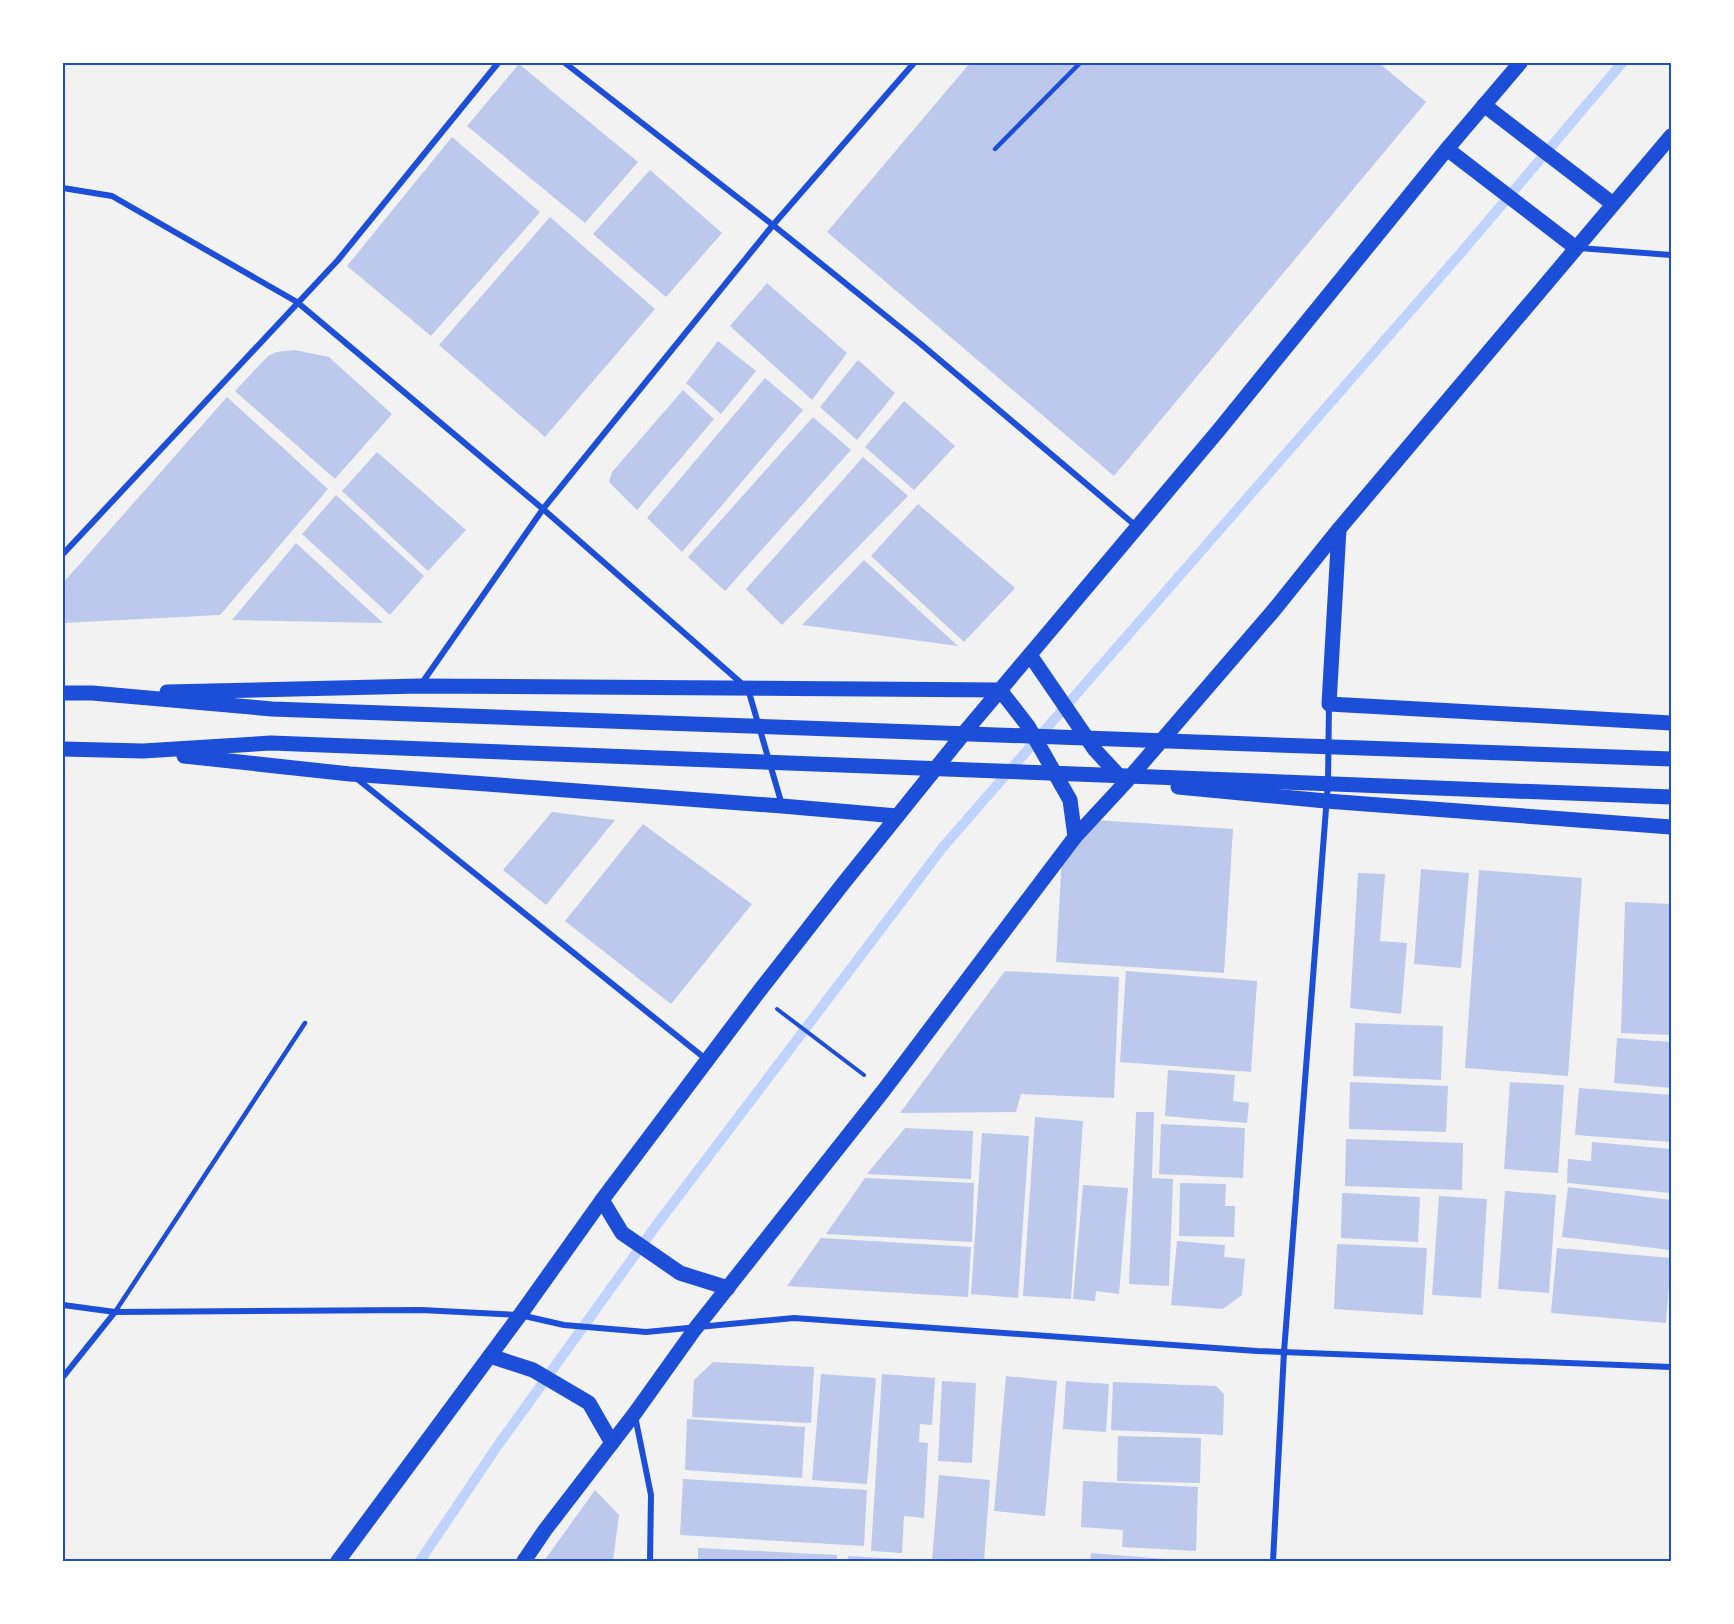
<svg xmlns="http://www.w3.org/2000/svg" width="1734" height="1624" viewBox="0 0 1734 1624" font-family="Commissioner,sans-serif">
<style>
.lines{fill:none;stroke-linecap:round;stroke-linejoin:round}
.stream{stroke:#bfd3fe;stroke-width:10}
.building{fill:#bdc9ec}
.path{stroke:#1d4ed8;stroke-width:4}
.service{stroke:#1d4ed8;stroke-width:4.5}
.minor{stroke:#1d4ed8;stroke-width:6}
.primary{stroke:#1d4ed8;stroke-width:15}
.neatline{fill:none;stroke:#1d4ed8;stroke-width:2}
</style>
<rect width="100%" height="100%" fill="#f2f2f2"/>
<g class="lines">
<path class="stream" d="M420,1561L496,1448L655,1227L943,847L1460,254L1622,63"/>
</g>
<g class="building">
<path d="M970,63H1379L1426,102L1114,476L827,232Z"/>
<path d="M519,64L638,162L585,223L467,126Z"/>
<path d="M452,137L540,212L431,336L347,266Z"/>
<path d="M650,170L722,233L666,297L593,234Z"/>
<path d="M550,217L655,309L545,437L439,345Z"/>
<path d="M767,283L847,353L812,400L730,326Z"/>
<path d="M718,341L756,371L721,414L686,383Z"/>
<path d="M295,350L329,357L392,414L335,479L235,391L268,356L276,352Z"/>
<path d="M858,360L895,393L857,440L820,407Z"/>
<path d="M765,378L803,410L682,552L647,518Z"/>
<path d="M683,390L714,419L637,510L609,482L612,472Z"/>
<path d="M227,397L328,489L220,615L63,623V583Z"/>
<path d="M904,401L955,446L914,490L865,447Z"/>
<path d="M813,417L851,450L725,591L688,557Z"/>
<path d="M377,452L466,530L428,571L342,491Z"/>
<path d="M863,457L908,496L782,625L746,589Z"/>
<path d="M336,495L424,576L390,615L302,534Z"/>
<path d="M918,504L1015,588L964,642L871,556Z"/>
<path d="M296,543L383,623L232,620Z"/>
<path d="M864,560L958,646L802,625Z"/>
<path d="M552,812L615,820L546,905L503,870Z"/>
<path d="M1095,820L1233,829L1224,973L1056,962L1062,856Z"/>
<path d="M643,824L752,904L671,1004L565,921Z"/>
<path d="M1421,869L1469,873L1461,968L1414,964Z"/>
<path d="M1479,870L1582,878L1568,1076L1465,1068Z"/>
<path d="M1358,873L1385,874L1380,941L1407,943L1401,1014L1350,1008Z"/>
<path d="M1625,902L1671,904V1035L1621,1033Z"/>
<path d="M1005,971L1119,977L1114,1098L1021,1094L1016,1112L900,1113Z"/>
<path d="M1126,971L1257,981L1251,1072L1120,1062Z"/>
<path d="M1355,1023L1443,1026L1441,1080L1353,1076Z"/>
<path d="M1617,1038L1671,1042V1088L1614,1083Z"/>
<path d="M1168,1070L1235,1075L1233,1101L1249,1103L1247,1123L1165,1116Z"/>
<path d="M1350,1082L1448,1086L1446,1132L1349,1129Z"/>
<path d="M1510,1082L1564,1085L1558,1173L1504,1169Z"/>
<path d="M1579,1088L1671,1095V1142L1575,1135Z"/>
<path d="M1136,1112H1154L1152,1178L1173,1179L1169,1286L1129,1284Z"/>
<path d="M1035,1117L1083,1121L1071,1299L1023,1296Z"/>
<path d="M1161,1124L1245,1128L1243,1178L1159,1174Z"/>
<path d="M905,1128L973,1131L971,1179L867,1174Z"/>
<path d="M982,1133L1029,1136L1018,1298L971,1294Z"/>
<path d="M1346,1139L1463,1143L1462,1190L1345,1186Z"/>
<path d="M1592,1142L1671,1149V1193L1567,1183L1568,1159L1591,1161Z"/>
<path d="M865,1178L974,1183L972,1242L826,1234Z"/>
<path d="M1180,1183L1226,1184L1225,1206H1235L1234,1237L1179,1236Z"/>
<path d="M1083,1185L1128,1188L1119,1294L1096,1291L1095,1301L1073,1299Z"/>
<path d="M1568,1187L1671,1200V1250L1562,1237Z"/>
<path d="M1505,1191L1556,1195L1549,1293L1498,1289Z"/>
<path d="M1342,1193L1420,1197L1418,1242L1341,1238Z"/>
<path d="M1439,1196L1487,1199L1481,1298L1432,1295Z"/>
<path d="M821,1238L971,1247L968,1297L787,1286Z"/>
<path d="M1177,1241L1225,1245L1224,1257L1245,1259L1242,1295L1223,1309L1171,1305Z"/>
<path d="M1337,1244L1427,1248L1423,1315L1334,1309Z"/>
<path d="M1557,1248L1671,1258L1666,1323L1551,1313Z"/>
<path d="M713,1362L814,1367L811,1423L692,1417L694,1380Z"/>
<path d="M821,1374L876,1378L867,1484L812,1480Z"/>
<path d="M882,1374L935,1378L932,1425L920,1424L919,1442L928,1443L924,1518L904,1516L902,1553L871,1551Z"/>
<path d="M1006,1376L1057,1381L1045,1516L994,1511Z"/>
<path d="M942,1381L976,1383L972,1463L938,1461Z"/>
<path d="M1066,1381L1109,1384L1106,1432L1063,1429Z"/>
<path d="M1113,1382L1216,1386L1224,1394L1223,1435L1111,1430Z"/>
<path d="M687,1419L805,1427L802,1478L685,1470Z"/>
<path d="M1118,1436L1201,1438L1200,1483L1117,1481Z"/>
<path d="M939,1475L990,1480L984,1561H932Z"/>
<path d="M683,1479L867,1490L864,1546L680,1535Z"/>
<path d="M1083,1481L1198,1487L1196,1551L1122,1547L1123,1530L1081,1527Z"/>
<path d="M595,1490L619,1515L613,1561H544Z"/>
<path d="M698,1548L837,1555V1561H698Z"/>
<path d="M1091,1553L1165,1559V1561H1090Z"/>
<path d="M848,1556L902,1559V1561H848Z"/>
</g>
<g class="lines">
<path class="path" d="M777,1009L864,1075"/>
<g class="service">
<path d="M995,149L1080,63"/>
<path d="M115,1312L305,1023"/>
</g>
<g class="minor">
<path d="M565,63L773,225L922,345L1136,526"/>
<path d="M63,188L112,196L297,302L543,509L748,689L782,805"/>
<path d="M1579,248L1671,255"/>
<path d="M63,554L338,260L498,63"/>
<path d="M422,683L543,509L773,225L914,63"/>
<path d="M356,778L707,1060"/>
<path d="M63,1305L115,1312L421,1310L520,1315L564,1325L646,1332L794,1318L1257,1351L1671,1367"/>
<path d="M63,1377L115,1312"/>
<path d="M635,1416L651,1495L650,1561"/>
<path d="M1273,1561L1284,1352L1328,783L1329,704"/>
</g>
<g class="primary">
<path d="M1484,105L1613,204"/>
<path d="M1447,149L1576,248"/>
<path d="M1339,529L1329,704L1671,723"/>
<path d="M1030,655L1095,750L1121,778"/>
<path d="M1000,690L1028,726L1070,800L1075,837"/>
<path d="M167,692L420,686L1000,690"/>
<path d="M63,693H92L272,709L1671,759"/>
<path d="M63,749L143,751L271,743L1671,797"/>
<path d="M184,756L350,774L782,806L897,816"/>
<path d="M1178,787L1326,801L1671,827"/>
<path d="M602,1200L622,1233L680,1273L728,1288"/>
<path d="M490,1356L533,1370L589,1403L612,1443"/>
<path d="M338,1561L520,1315L602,1200L757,994L842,885L969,727L1218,431L1447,149L1520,63"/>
<path d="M524,1561L545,1530L635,1413L695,1329L884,1090L1075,837L1125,783L1274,610L1339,529L1671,136"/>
</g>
</g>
<rect width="1734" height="1624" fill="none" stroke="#ffffff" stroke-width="129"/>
<rect x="64" y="64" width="1606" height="1496" class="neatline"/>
</svg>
